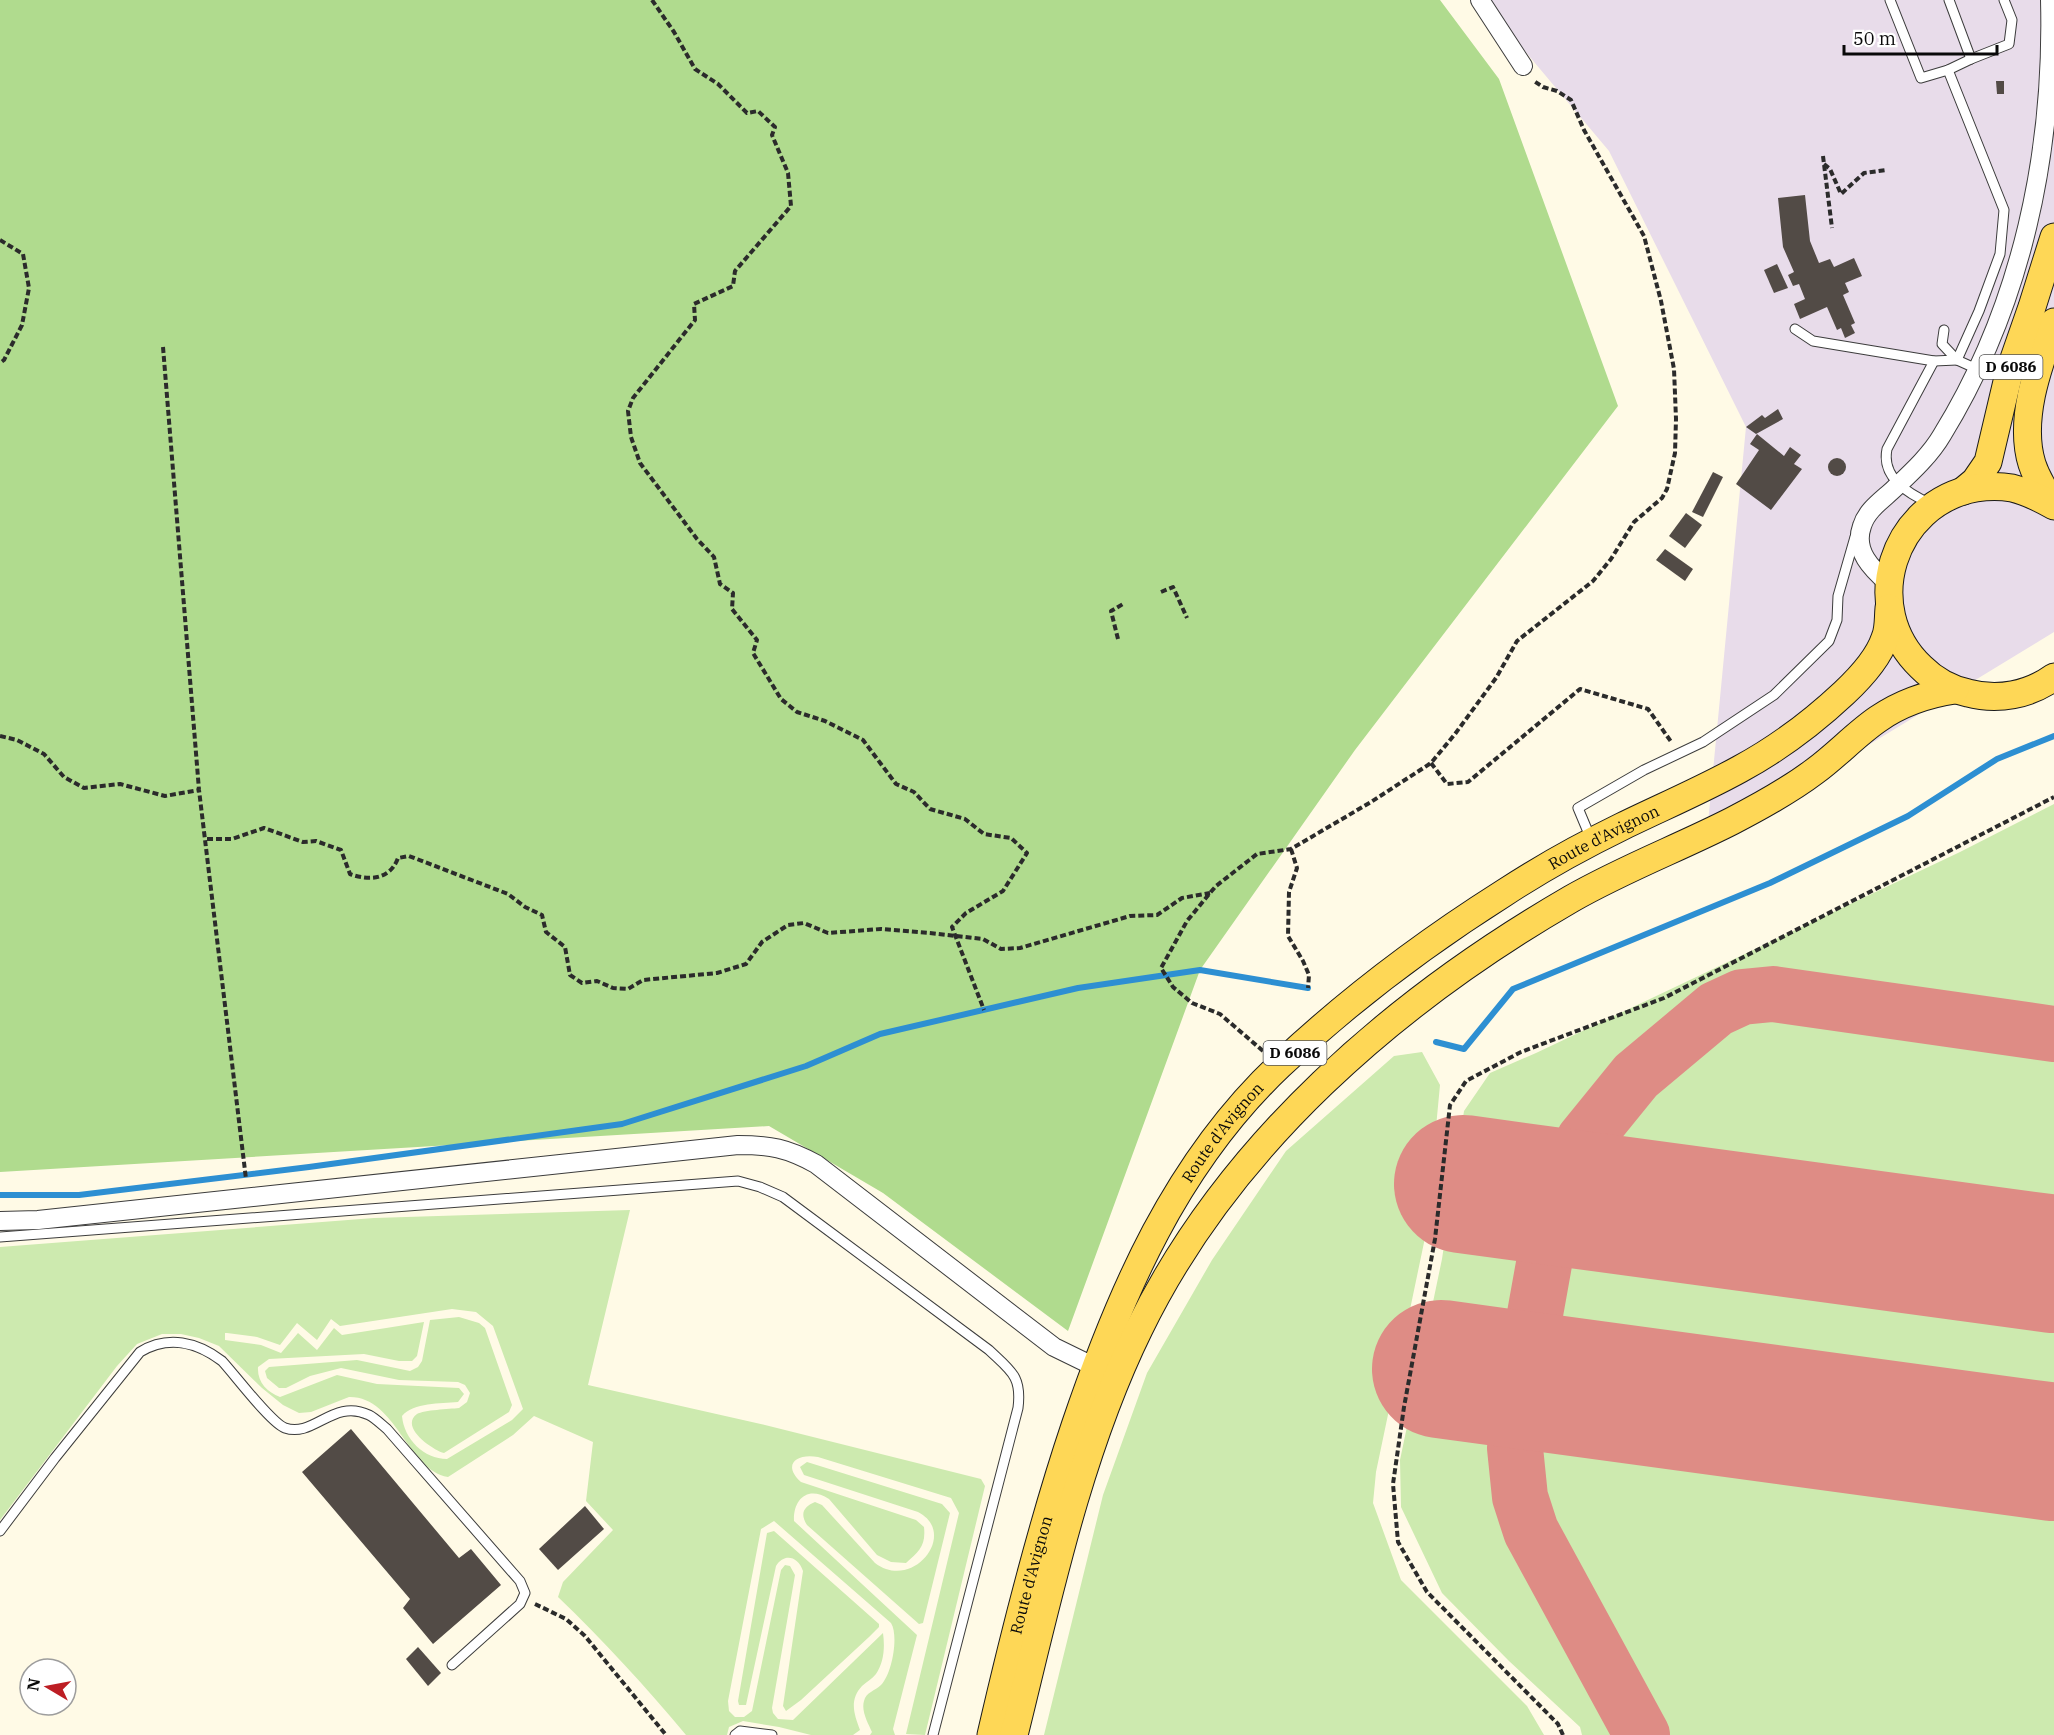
<svg xmlns="http://www.w3.org/2000/svg" width="2054" height="1735" viewBox="0 0 2054 1735" font-family="'IBM Plex Serif',serif">
<style>
.industrial{fill:#e8dcea}
.green{fill:#cdeaaf;fill-rule:evenodd}
.forest{fill:#b0db8e}
.lines{fill:none;stroke-linecap:round;stroke-linejoin:round}
.stream{stroke:#2d8fd2;stroke-width:6}
.taxiway{stroke:#de8c85;stroke-width:56}
.runway{stroke:#de8c85;stroke-width:138}
.building{fill:#524b46}
.lane-casing{stroke:#3c3c3c;stroke-width:11}
.street-casing{stroke:#3c3c3c;stroke-width:20}
.primary-casing{stroke:#1a1a1a;stroke-width:29}
.path{stroke:#2b2b2b;stroke-width:4;stroke-dasharray:6 3;stroke-linecap:butt}
.lane{stroke:#fff;stroke-width:9}
.street{stroke:#fff;stroke-width:18}
.primary{stroke:#fed756;stroke-width:27}
.labels{text-anchor:middle;stroke-width:6;stroke-linejoin:round;paint-order:stroke}
.shield{fill:#fff;stroke:#535353;stroke-width:1.5}
.shield-label{font-size:15px;font-weight:bold;fill:#090909}
.street-label{font-size:16px;fill:#090909;stroke:#fff}
</style>
<rect width="100%" height="100%" fill="#fffae6"/>
<path class="industrial" d="M1482,0H2054V632L1706,844L1746,427L1609,151Z"/>
<g class="green">
<path d="M2054,804V1735H1582L1580,1727L1509,1661L1442,1593L1401,1507L1400,1460L1442,1259L1464,1111L1490,1073L1536,1053L1960,852Z"/>
<path d="M1422,1052L1440,1085L1426,1233L1376,1472L1373,1503L1401,1580L1527,1706L1544,1735H1044L1103,1495L1147,1373L1212,1260L1286,1151L1394,1056Z"/>
<path d="M630,1210L588,1385L765,1425L981,1479L985,1486L925,1735L906,1734L959,1513L951,1498L818,1457C796,1453 782,1465 801,1482L916,1520L924,1527C926,1546 919,1551 906,1563L891,1562L877,1555L829,1499C808,1485 793,1499 794,1521L917,1635L893,1729L895,1735H870L872,1732C868,1723 861,1711 864,1701C866,1692 875,1691 881,1685C892,1674 899,1636 891,1623L774,1521L761,1529L728,1701L729,1711L735,1717H744L752,1711L781,1570L785,1565L790,1566L795,1575L772,1708L773,1713L778,1719L793,1720L883,1633C885,1647 884,1662 876,1674C872,1679 866,1682 862,1686C849,1700 854,1714 860,1730L853,1735H811L779,1727L743,1721L729,1727L727,1735H686C646,1687 603,1640 558,1597L563,1582L613,1530L586,1501L593,1442L534,1416L513,1435L448,1477C407,1470 396,1396 349,1397L311,1412L299,1413L283,1405L262,1388L219,1346L199,1338L181,1334H162L137,1344L117,1366L0,1520V1247L374,1218ZM452,1309L476,1312L493,1326L523,1409L512,1420L447,1459C424,1459 404,1439 402,1416C414,1402 440,1404 458,1402L464,1394L459,1388L377,1384L337,1375L280,1397C267,1392 257,1382 258,1367L269,1359L364,1354L399,1361H412L417,1356L424,1322L342,1335L334,1328L317,1350L298,1333L281,1353L261,1345L225,1340V1333H227L257,1337L280,1345L297,1323L317,1340L331,1319L340,1326Z"/>
<path d="M459,1317L479,1323L485,1328L512,1405L509,1412L444,1453C433,1450 399,1427 417,1414C424,1410 449,1409 459,1408L467,1402L470,1393L465,1385L458,1382L399,1380L341,1368L310,1376L286,1388H279L267,1378L265,1371L269,1367L357,1360L410,1371L418,1367L422,1361L430,1320Z"/>
<path d="M807,1462L942,1504L950,1513L923,1623L919,1624L807,1525C800,1514 803,1507 815,1502L822,1505L875,1563C913,1592 959,1533 918,1512L804,1475L800,1467Z"/>
<path d="M774,1531L879,1624V1627L869,1637L801,1700L786,1711L783,1706L803,1571C798,1556 784,1553 776,1566L746,1705H739L738,1701L767,1533Z"/>
</g>
<path class="forest" d="M0,0H1440L1499,79L1618,406L1355,750L1200,970L1068,1331L883,1193L769,1126L0,1172Z"/>
<g class="lines">
<g class="stream">
<path d="M1436,1042L1464,1049L1513,989L1770,883L1908,816L1997,759L2054,736"/>
<path d="M0,1195H79L309,1167L622,1124L806,1066L880,1034L1078,988L1200,970L1308,988"/>
</g>
<path class="taxiway" d="M1642,1735L1531,1531L1520,1497L1515,1448L1523,1381L1556,1197L1584,1140L1636,1076L1716,1009L1742,997L1773,994L2054,1034"/>
<g class="runway">
<path d="M1463,1184L2054,1264"/>
<path d="M1441,1369L2054,1452"/>
</g>
</g>
<g class="building">
<path d="M1996,81H2004V94H1997Z"/>
<path d="M1805,195L1810,241L1819,263L1830,259L1834,267L1854,258L1862,276L1845,283L1849,292L1843,295L1855,323L1851,325L1855,333L1845,338L1841,328L1837,330L1827,307L1800,319L1794,304L1805,299L1799,284L1793,286L1788,275L1794,272L1783,247L1778,198Z"/>
<path d="M1777,264L1788,288L1774,293L1764,270Z"/>
<path d="M1778,409L1783,419L1756,434L1746,427L1762,415L1765,418Z"/>
<path d="M1757,434L1784,456L1790,447L1801,455L1794,464L1802,469L1771,510L1736,484L1759,450L1750,444Z"/>
<circle cx="1837" cy="467" r="9"/>
<path d="M1713,472L1723,477L1703,517L1692,512Z"/>
<path d="M1686,513L1702,525L1685,548L1669,536Z"/>
<path d="M1665,549L1693,569L1685,581L1656,560Z"/>
<path d="M351,1429L459,1558L471,1549L501,1585L433,1644L403,1608L410,1599L302,1472Z"/>
<path d="M585,1506L604,1529L558,1570L539,1549Z"/>
<path d="M418,1647L441,1673L428,1686L406,1659Z"/>
</g>
<g class="lines">
<defs>
<g id="lane">
<path d="M1890,0L1921,78L1948,70L1971,59"/>
<path d="M1949,0L1971,59L2009,44L2012,20L2004,0"/>
<path d="M1795,329L1813,341L1934,361L1957,360L1979,311L2000,254L2004,210L1948,70"/>
<path d="M1944,330L1942,344L1957,360L1977,369"/>
<path d="M1931,504C1909,494 1881,478 1887,449L1934,361"/>
<path d="M1591,839L1578,808L1644,770L1703,742L1774,695L1829,641L1837,620L1838,596L1855,537"/>
<path d="M0,1237L738,1181L760,1187L783,1197L989,1350C1011,1371 1022,1376 1018,1408L933,1735"/>
<path d="M0,1531L55,1458L140,1352C168,1335 197,1342 222,1361C235,1375 271,1423 285,1428C314,1438 333,1398 369,1415C375,1418 381,1424 387,1429L520,1581L525,1593L520,1604L452,1665"/>
<path d="M735,1735L740,1731L772,1735"/>
</g>
<g id="street">
<path d="M1480,0L1523,66"/>
<path d="M1889,584C1872,569 1853,551 1862,526C1867,509 1884,499 1897,486C1913,471 1931,454 1942,435C2022,305 2054,152 2050,0"/>
<path d="M0,1221L38,1220L738,1145C770,1145 787,1148 816,1164L1054,1347L1095,1367"/>
</g>
<g id="primary">
<path d="M2054,322C2039,364 2018,419 2032,464C2037,479 2045,492 2054,505"/>
<path d="M1963,491L1975,481L1988,462L2009,373L2032,307L2054,237"/>
<path d="M2054,506C2040,498 2028,492 2012,488C2001,486 1988,486 1976,488C1892,503 1859,608 1921,667C1934,680 1950,689 1968,693C1998,701 2029,695 2054,677"/>
<path id="s1" d="M991,1735C1015,1631 1041,1527 1075,1426C1120,1293 1176,1163 1280,1065C1348,1001 1425,943 1504,893C1542,868 1582,846 1623,826C1662,807 1702,790 1740,769C1777,749 1813,722 1844,693C1860,678 1878,659 1885,638C1889,629 1888,618 1889,608"/>
<path d="M1014,1735C1047,1602 1078,1453 1139,1329C1229,1144 1395,1001 1571,899C1623,869 1679,848 1732,821C1761,806 1790,790 1815,771C1837,755 1856,734 1878,719C1901,703 1928,694 1955,690"/>
</g>
</defs>
<use href="#lane" class="lane-casing"/>
<use href="#street" class="street-casing"/>
<use href="#primary" class="primary-casing"/>
<g class="path">
<path d="M652,0L674,32L695,69L718,84L747,113L758,111L775,127L772,135L788,173L791,206L735,271L733,286L694,304L695,320L633,398L628,411L631,437L640,463L697,539L714,557L720,584L733,593L732,609L757,640L753,653L781,699L797,712L825,721L863,740L896,784L914,792L930,809L965,819L984,834L1011,838L1027,853L1003,891L966,913L952,927L984,1010"/>
<path d="M1823,156L1832,228"/>
<path d="M1824,164L1830,169L1841,194L1864,173L1886,170"/>
<path d="M0,240L23,254L29,288L22,325L4,360L0,363"/>
<path d="M163,347L199,790L246,1179"/>
<path d="M1161,592L1173,587L1187,618"/>
<path d="M1118,639L1111,611L1123,604"/>
<path d="M0,736L17,740L44,754L64,777L84,788L120,784L165,796L199,790"/>
<path d="M1431,763L1447,784L1468,782L1580,689L1648,709L1672,743"/>
<path d="M207,839H232L264,828L303,842L316,841L341,850L350,874C369,881 390,880 398,858L409,856L508,894L525,907L542,915L546,932L565,947L570,975L582,983L597,981L613,988L628,989L643,980L717,973L746,964L762,942L788,925L804,923L828,933L881,929L930,933L983,939L1001,949L1020,948L1130,916L1157,915L1182,898L1210,893"/>
<path d="M1291,849L1297,868L1289,892L1288,936L1303,961L1309,975L1308,988"/>
<path d="M1263,1051L1220,1014L1192,1003L1173,987L1161,968L1187,921L1210,893L1216,886L1257,854L1291,849L1371,802L1431,763L1455,734L1496,678L1517,641L1593,581L1611,559L1634,522L1662,498L1667,489L1675,453L1676,419L1674,369L1661,301L1644,236L1584,130L1571,100L1557,91L1543,87L1534,81"/>
<path d="M535,1604L566,1619L585,1636L666,1735"/>
<path d="M1563,1735L1558,1724L1427,1592L1398,1542L1393,1484L1404,1407L1435,1239L1450,1105L1466,1081L1521,1052L1664,998L2054,797"/>
</g>
<use href="#lane" class="lane"/>
<use href="#street" class="street"/>
<use href="#primary" class="primary"/>
</g>
<g class="labels">
<g class="shield">
<rect x="1979.5" y="355" width="63" height="24" rx="4.5"/>
<rect x="1263.5" y="1041" width="63" height="24" rx="4.5"/>
</g>
<g class="shield-label">
<text x="2011" y="372">D 6086</text>
<text x="1295" y="1058">D 6086</text>
</g>
<g class="street-label">
<text dy="6" stroke="none"><textPath href="#s1" startOffset="1137">Route d'Avignon</textPath></text>
<text dy="6" stroke="none"><textPath href="#s1" startOffset="651">Route d'Avignon</textPath></text>
<text dy="6" stroke="none"><textPath href="#s1" startOffset="165">Route d'Avignon</textPath></text>
</g>
</g>
<g transform="translate(48 1687) rotate(280)"><circle r="28" fill="#ffffff" stroke="#9d9d9d" stroke-width="1.5"/>
<path d="M0-4.5L10 22L0 15L-10 22Z" fill="#bd1e24"/>
<text y="-9" font-size="16" font-weight="bold" text-anchor="middle" fill="#090909">N</text>
</g>
<path d="M1844 45v9h153v-9" fill="none" stroke="#090909" stroke-width="3"/>
<text x="1853" y="45" font-size="18" fill="#090909" stroke="#ffffff" stroke-width="4.5" paint-order="stroke">50 m</text>
</svg>
